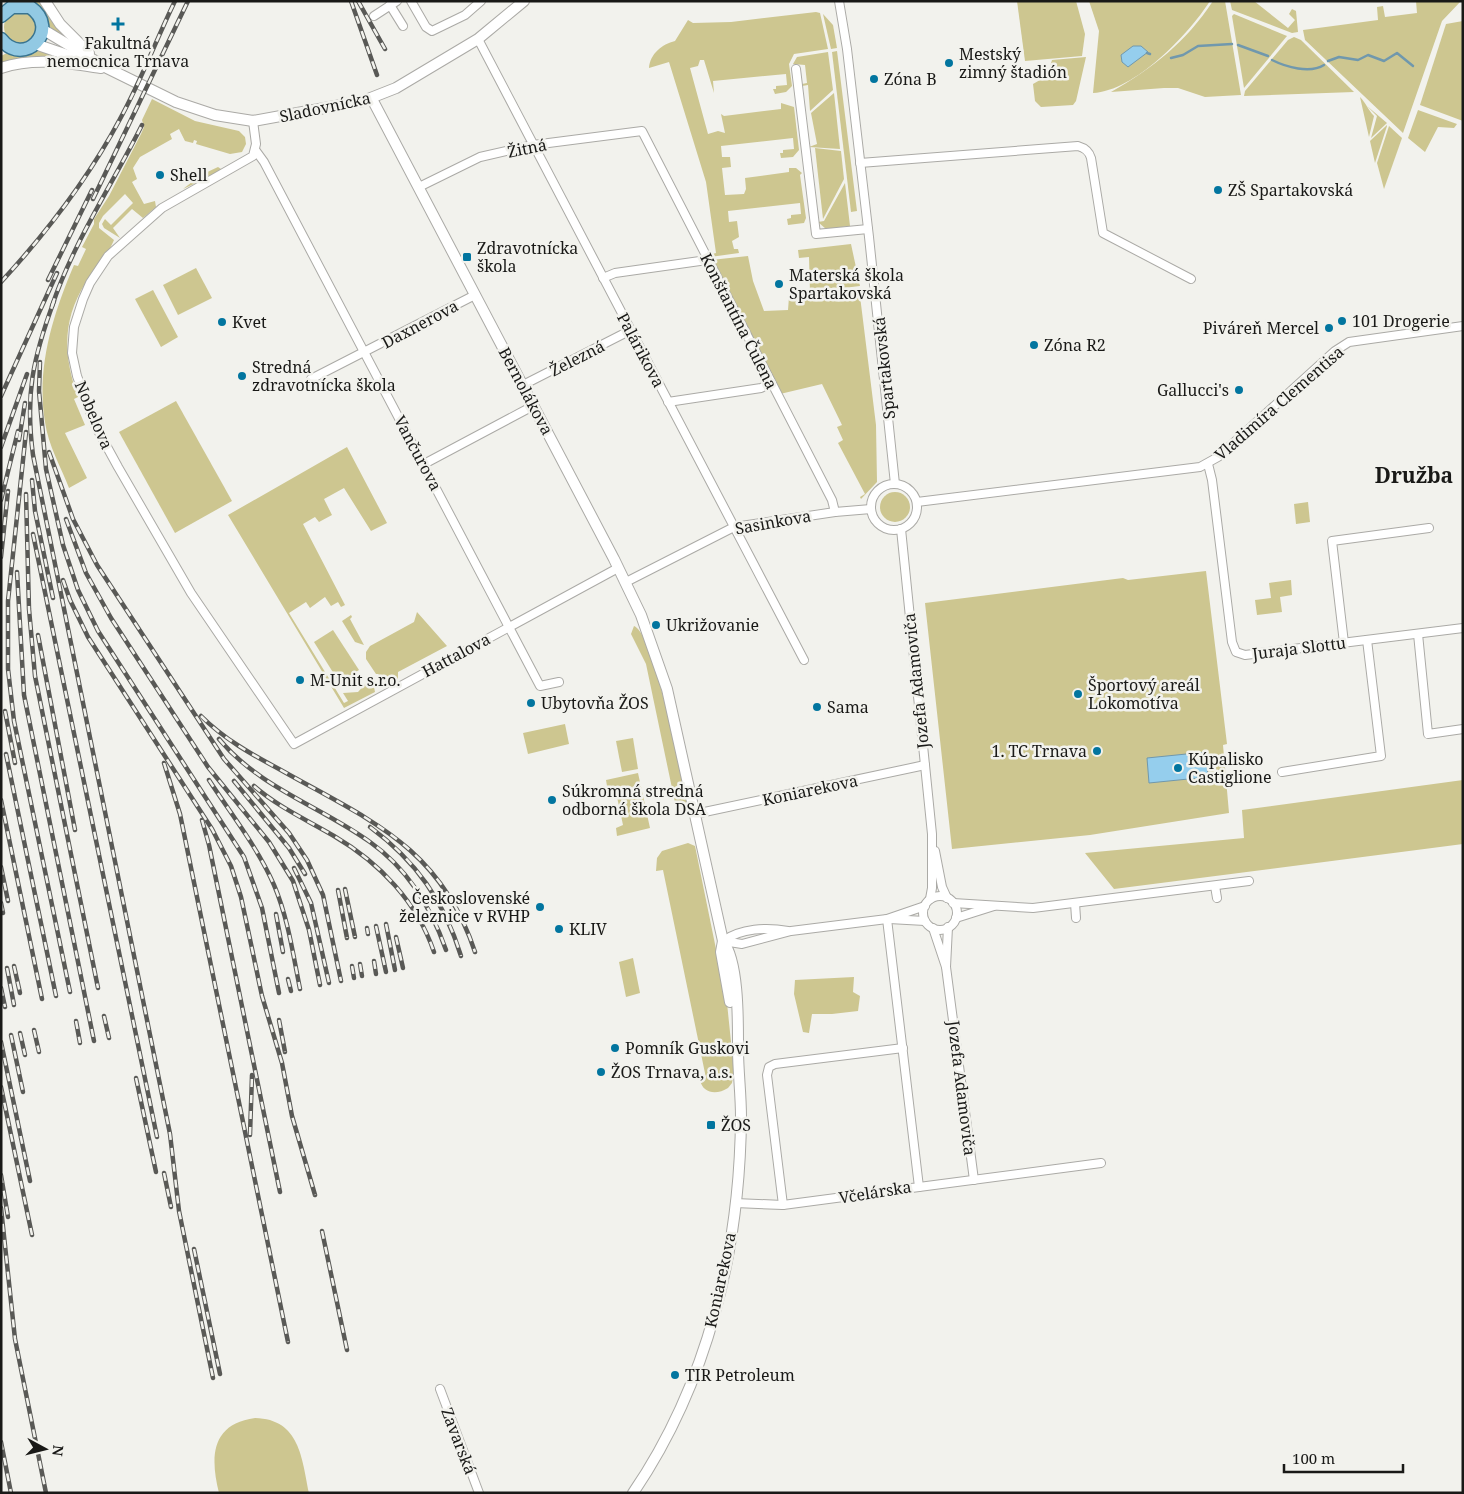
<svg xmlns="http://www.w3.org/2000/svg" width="1464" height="1494" viewBox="0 0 1464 1494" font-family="'Noto Serif',serif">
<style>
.green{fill:#cdc690}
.water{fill:#95ceed;stroke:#7098ad}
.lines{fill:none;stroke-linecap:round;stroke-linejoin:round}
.stream{stroke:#7098ad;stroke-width:2.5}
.minor-casing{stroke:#abaaa6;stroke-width:10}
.tertiary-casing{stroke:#abaaa6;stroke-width:12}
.primary-casing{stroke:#397490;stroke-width:15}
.minor{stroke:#fff;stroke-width:8}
.tertiary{stroke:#fff;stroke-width:10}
.primary{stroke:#92c9e3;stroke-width:12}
.rail-casing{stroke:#595956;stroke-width:4.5}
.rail{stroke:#f2f2ed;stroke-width:2.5;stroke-dasharray:8;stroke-linecap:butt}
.poi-dot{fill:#02759f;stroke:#f2f2ed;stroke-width:2}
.labels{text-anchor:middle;stroke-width:5;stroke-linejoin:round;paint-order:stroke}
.poi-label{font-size:16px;fill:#191917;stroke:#f2f2ed;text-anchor:start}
.street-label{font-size:16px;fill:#191917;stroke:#f2f2ed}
.district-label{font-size:21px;font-weight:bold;fill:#191917;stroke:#f2f2ed}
</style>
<rect width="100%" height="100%" fill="#f2f2ed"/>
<g class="green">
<path d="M32,1H42L70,39L68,41L51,32Z"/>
<path d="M1017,1H1076L1085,34L1082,56L1025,61Z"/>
<path d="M1089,1H1210C1188,35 1135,91 1093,93L1099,31Z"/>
<path d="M1213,1H1225L1241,95L1205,97L1178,88H1164L1111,92C1153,68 1186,42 1213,1Z"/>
<path d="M1230,1H1254L1288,28L1295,20L1289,14L1292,9L1296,11L1298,32L1292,33L1232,10Z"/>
<path d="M1416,1H1461L1442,21L1403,133L1305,40L1303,30L1378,20L1377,7L1383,6L1385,17L1417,13Z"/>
<circle cx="20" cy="27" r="16"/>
<path d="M816,12L820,13L828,49L794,54L789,64L792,86L786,92L775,94L773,89H776V86L787,85L786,74L713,81L714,93L704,60H700L698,66L690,68L708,134L718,131L725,133L721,114L724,116L781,109V103L794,107L799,150L793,157L781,158L780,153H783V150L794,149L793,138L721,146L722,157H730L731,167L722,168L725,195L744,194L746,189L745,178L789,172V168H796L802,173L800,175L806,218L804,223L788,225L787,219L791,218V215L801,214L800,203L728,211L729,222L737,221L739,237L732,241L734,249H738L739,253L710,257L709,255L716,253L706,182L669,62L649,68C650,54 662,44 675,41L688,20L693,23L731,22Z"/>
<path d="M823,14L833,25L837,48L831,49Z"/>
<path d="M1234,14L1287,36L1244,88L1232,16Z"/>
<path d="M1463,21V121L1420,105L1446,24Z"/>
<path d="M1294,37L1301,40L1354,92L1244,96L1245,91L1288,40Z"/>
<path d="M36,49L60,55L59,58L1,65V56L7,53Z"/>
<path d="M837,51L857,211L851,212L832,52Z"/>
<path d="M828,52L833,90L810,111L808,85L802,86V84L807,83L805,65L793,64L797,57Z"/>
<path d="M1086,57L1076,101L1073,105L1041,107L1035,101L1033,84L1047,76L1052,60Z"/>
<path d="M834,93L840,149L809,147L817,144L811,113Z"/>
<path d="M1360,97C1366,103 1368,110 1374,116L1369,137Z"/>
<path d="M152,99L195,121L239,131L245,137L246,144L242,152L230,154L196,144L197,141L194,140L193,143L185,141L179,129L170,134L172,139L140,157L133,168L137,179L132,182L144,204L155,201L156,207L143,218L132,209L113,228L120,238L104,228L102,224L105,219L111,225L133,203L125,194L103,216L99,223V228L114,240C108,255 95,268 86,282C62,320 63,355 78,397L74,399L85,425L65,433L87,478L69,488C61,467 48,445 45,422C36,368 53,314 74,265L78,266L86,249L82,247L94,224V219L109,196L141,134L144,127L142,120Z"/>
<path d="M1367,106L1387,123L1371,138L1377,116Z"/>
<path d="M1418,110L1457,124L1454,128L1438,127L1425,152L1408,138Z"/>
<path d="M1387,125V126L1375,163L1370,141Z"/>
<path d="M1389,126L1402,138L1384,189L1377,163Z"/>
<path d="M815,148L841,151L844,179L823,219Z"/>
<path d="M218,167L221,169L220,172L183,189L201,175Z"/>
<path d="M845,183L850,226L826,229L818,222L824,221Z"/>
<path d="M851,244L860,286L810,292L809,257L799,258L798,250Z"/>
<path d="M748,256L753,281L764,311L788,310L789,297L796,295L859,288L876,425L877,482L861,499L860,497L865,494L838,443L843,440L837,427L842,425L822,384L780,394L711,260Z"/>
<path d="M196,268L212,298L178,315L163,285Z"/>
<path d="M153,290L178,337L161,347L135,299Z"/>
<path d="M176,401L232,501L175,533L119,432Z"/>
<path d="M347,447L387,523L371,531L344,488L324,499L332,515L319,522L315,517L303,524L345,605L341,607L338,602L331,606L325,597L310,608L306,602L289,613L344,703L348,701L343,693L358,692L366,683L368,685L374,681L377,685L374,687L375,692L344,708L228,515Z"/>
<circle cx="895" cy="507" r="15"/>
<path d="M1308,502L1310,522L1296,524L1294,504Z"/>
<path d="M1206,571L1227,744L1223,745L1229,813L1090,835L952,849L925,603L1123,578L1128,580Z"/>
<path d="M1291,580L1292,595L1280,597L1282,612L1257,615L1255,600L1271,598L1269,583Z"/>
<path d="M417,612L447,646L398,672V679L395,681L394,675L389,678L392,682L387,684L378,674H376L366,659V652L370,646L414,622Z"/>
<path d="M351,615L352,617L350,619L364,645L355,642L342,621Z"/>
<path d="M634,626C655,634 681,777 687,804L677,812L646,664L631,634Z"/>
<path d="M333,630L359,670L339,682L314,642Z"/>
<path d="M565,724L569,744L528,754L523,733Z"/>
<path d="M633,738L638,769L622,772L616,741Z"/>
<path d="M638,773L650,828L617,836L616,828L623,825L617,797L609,798L606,780Z"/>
<path d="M1463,780V844L1114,889L1085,853L1244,838L1242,810Z"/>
<path d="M688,843L695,846L727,1003L734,1071L732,1083L728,1088C717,1095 703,1094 700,1080L706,1078L663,870L656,871L657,858L662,851Z"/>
<path d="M633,958L640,993L626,997L619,962Z"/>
<path d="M854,977L853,992L860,996L858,1011L832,1014H812L809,1033L803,1032L794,994L795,980Z"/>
<path d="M255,1418C300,1419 302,1459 309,1493H219C210,1457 211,1424 255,1418Z"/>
</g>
<g class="water">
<path d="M1133,46H1141L1148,52L1128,67L1122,62L1121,55Z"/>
<path d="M1206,752L1208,777L1149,783L1147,758Z"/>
</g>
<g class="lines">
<g class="stream">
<path d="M1238,45L1268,56"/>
<path d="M1147,53L1150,54"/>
<path d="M1171,58L1183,55L1198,46L1232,44"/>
<path d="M1272,60C1286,67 1310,74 1324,65"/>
<path d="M1328,61L1339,57L1358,60L1368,55L1384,61L1397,53L1413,66"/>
</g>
<defs>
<g id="minor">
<path d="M411,1L426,27L432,31L465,15L481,1"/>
<path d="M839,1L847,49L869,237L895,484"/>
<path d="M390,5L403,26"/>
<path d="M374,16L397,1"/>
<path d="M478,39L804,660"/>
<path d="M796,69L816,234L868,229"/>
<path d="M253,121L256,144L253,156L162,208L108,256L90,283L83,299L74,327L72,353L77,376L95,425L118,467L191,593L294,744L618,568"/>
<path d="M256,151L264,162L540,686L559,682"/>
<path d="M860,163L1078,146C1085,148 1089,151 1091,158L1103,233L1191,279"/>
<path d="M419,187L480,157L533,145L642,131L832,500L835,512"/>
<path d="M603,278L615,273L707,260"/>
<path d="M311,379L475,295"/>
<path d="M523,385L631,330"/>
<path d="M668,402L761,388L771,383"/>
<path d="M424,464L533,406"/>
<path d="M1208,464L1212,480L1232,642L1236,652L1245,655L1463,628"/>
<circle cx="894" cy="507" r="23"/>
<path d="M917,502L1200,467L1218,457L1335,351L1349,342L1463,326"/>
<path d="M901,529L932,834V888L930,899"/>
<path d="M626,582L734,527L835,512L871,509"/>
<path d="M1418,634L1428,734L1463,729"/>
<path d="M1344,643L1332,541L1429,528"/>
<path d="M1282,772L1381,756L1367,640"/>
<path d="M695,814L925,765"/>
<path d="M935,851L942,887L947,898"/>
<path d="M1215,886L1217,898"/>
<circle cx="940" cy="913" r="17"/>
<path d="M953,903L1033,908L1249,881"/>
<path d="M1075,903L1076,918"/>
<path d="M956,918L994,906"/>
<path d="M889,919L925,921"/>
<path d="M948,927L946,967L974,1180"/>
<path d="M933,928L946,967"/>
<path d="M723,941L742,944L791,931L887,919L925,906"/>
<path d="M723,941C741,928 767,927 788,931"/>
<path d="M919,1187L1101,1163"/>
<path d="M735,1203L783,1205L919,1187L887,919"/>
<path d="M783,1205L767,1075L769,1067L775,1064L903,1048"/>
<path d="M440,1389L479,1493"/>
</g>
<g id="tertiary">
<path d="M45,1L60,24L89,53"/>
<path d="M42,29L107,68L176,102L215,115L253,121L363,101L396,88L478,39L524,1"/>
<path d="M35,44L82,60"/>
<path d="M1,68C35,57 67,63 101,68"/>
<path d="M372,99L614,559L641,615L667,689L723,941C739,962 738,1022 738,1049C738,1071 741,1094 741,1117C740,1249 708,1383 633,1493"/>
<path d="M723,941L721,952L730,1002"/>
</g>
<path id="primary" d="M1,16L12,7H30C62,29 24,69 1,39"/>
</defs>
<use href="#minor" class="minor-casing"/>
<use href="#tertiary" class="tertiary-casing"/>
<use href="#primary" class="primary-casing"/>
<use href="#minor" class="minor"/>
<use href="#tertiary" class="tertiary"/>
<use href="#primary" class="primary"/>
<defs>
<g id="rail">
<path d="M351,1L377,75"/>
<path d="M358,1L385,49"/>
<path d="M93,199L188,1"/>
<path d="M48,280L92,190"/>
<path d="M1,282C47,232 88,179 120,119C141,81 156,40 175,1"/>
<path d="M54,301C33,358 25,394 33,455L170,1134L179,1211L213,1378"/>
<path d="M52,306C74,241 112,185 142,125"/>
<path d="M40,362L39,391L46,469L63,545L78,590L98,631L244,857L262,908L279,993"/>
<path d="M1,396L57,273"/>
<path d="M26,432L8,601V669L14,721L70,992"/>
<path d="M19,440L25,403"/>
<path d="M1,447L27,374"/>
<path d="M49,452L73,519L97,565L224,759L289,833L307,860L323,895L341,981"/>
<path d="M32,480L35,511L53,598"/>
<path d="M26,494L29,609L35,676L98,988"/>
<path d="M1,500L18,431"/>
<path d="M66,519L86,573L111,618L208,767L269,842L293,881L309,930L320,985"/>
<path d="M33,534L157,1137"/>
<path d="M1,557L8,491"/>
<path d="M17,572L24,695L94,1041"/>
<path d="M63,580L70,600L88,637L212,829L231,866L241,897L262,996L282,1063L292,1116L315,1195"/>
<path d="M38,635L75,830"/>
<path d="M5,711L15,763"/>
<path d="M201,716C224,739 251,754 279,769C369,820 440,846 475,952"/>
<path d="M219,739C260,788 320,806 370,842C408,869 431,907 446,950"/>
<path d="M6,754L56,996"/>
<path d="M164,763L180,814L288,1342"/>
<path d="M209,780C231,814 258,848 274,885C288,918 293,954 300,989"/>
<path d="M234,781L289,848L305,874"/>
<path d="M254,786C278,807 307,820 334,836C380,863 417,902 434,952"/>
<path d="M1,800L42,999"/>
<path d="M202,820L209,845L280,1192"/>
<path d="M370,827C416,861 444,901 461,956"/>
<path d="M1,867L8,901"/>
<path d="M294,868L311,903L329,983"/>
<path d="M345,889L355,937"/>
<path d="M338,890L347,938"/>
<path d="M1,903L3,913"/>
<path d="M276,914L283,952"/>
<path d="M386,924L395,970"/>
<path d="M376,926L386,972"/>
<path d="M367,928L368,934"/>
<path d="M396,937L403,968"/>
<path d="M374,961L376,974"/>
<path d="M360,964L362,976"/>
<path d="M14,966L20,993"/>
<path d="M352,966L354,978"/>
<path d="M7,968L14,1005"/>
<path d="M288,979L291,991"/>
<path d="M1,988L5,1007"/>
<path d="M104,1016L109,1038"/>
<path d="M279,1020L285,1052"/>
<path d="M76,1021L80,1043"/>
<path d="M34,1030L39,1052"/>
<path d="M20,1033L25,1055"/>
<path d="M11,1035L23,1092"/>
<path d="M1,1042L30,1181"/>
<path d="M136,1078L156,1172"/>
<path d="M1,1087L32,1235"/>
<path d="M250,1135L252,1075"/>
<path d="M164,1173L171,1207"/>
<path d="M1,1175L8,1217"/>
<path d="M1,1208L15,1339L46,1493"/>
<path d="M322,1231L347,1350"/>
<path d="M194,1249L220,1374"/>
<path d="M1,1442L11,1493"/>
</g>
</defs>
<use href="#rail" class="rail-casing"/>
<use href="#rail" class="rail"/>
</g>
<g class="poi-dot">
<path d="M115.5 16.5h5v5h5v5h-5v5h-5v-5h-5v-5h5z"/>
<circle cx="949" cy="63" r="5"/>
<circle cx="874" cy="79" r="5"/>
<circle cx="160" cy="175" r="5"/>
<circle cx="1218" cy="190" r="5"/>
<rect x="462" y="252" width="10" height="10" rx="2.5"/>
<circle cx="779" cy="284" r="5"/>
<circle cx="1342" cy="321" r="5"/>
<circle cx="222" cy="322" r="5"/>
<circle cx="1329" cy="328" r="5"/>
<circle cx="1034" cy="345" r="5"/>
<circle cx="242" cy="376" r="5"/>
<circle cx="1239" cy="390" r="5"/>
<circle cx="656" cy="625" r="5"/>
<circle cx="300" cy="680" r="5"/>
<circle cx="1078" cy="694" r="5"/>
<circle cx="531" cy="703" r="5"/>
<circle cx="817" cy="707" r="5"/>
<circle cx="1097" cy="751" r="5"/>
<circle cx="1178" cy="768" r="5"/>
<circle cx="552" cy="800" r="5"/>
<circle cx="540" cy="907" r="5"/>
<circle cx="559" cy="929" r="5"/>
<circle cx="615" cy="1048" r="5"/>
<circle cx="601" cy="1072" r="5"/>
<rect x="706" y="1120" width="10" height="10" rx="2.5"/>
<circle cx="675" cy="1375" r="5"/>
</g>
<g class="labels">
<g class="poi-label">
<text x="118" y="49" text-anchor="middle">Fakultná<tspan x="118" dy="18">nemocnica Trnava</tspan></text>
<text x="959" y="60">Mestský<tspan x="959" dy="18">zimný štadión</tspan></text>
<text x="884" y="85">Zóna B</text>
<text x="170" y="181">Shell</text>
<text x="1228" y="196">ZŠ Spartakovská</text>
<text x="477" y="254">Zdravotnícka<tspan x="477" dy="18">škola</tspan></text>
<text x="789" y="281">Materská škola<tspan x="789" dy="18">Spartakovská</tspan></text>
<text x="1352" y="327">101 Drogerie</text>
<text x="232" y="328">Kvet</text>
<text x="1319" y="334" text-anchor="end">Piváreň Mercel</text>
<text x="1044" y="351">Zóna R2</text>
<text x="252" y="373">Stredná<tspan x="252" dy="18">zdravotnícka škola</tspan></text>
<text x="1229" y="396" text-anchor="end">Gallucci's</text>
<text x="666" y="631">Ukrižovanie</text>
<text x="310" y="686">M-Unit s.r.o.</text>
<text x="1088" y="691">Športový areál<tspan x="1088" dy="18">Lokomotíva</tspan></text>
<text x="541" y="709">Ubytovňa ŽOS</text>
<text x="827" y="713">Sama</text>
<text x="1087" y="757" text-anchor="end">1. TC Trnava</text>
<text x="1188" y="765">Kúpalisko<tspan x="1188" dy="18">Castiglione</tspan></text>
<text x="562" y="797">Súkromná stredná<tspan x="562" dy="18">odborná škola DSA</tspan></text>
<text x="530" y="904" text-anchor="end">Československé<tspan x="530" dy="18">železnice v RVHP</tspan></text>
<text x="569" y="935">KLIV</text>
<text x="625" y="1054">Pomník Guskovi</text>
<text x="611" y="1078">ŽOS Trnava, a.s.</text>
<text x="721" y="1131">ŽOS</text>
<text x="685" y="1381">TIR Petroleum</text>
</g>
<g class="street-label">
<text transform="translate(325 107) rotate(-12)" y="6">Sladovnícka</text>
<text transform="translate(527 148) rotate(-11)" y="6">Žitná</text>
<text transform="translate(739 321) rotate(63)" y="6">Konštantína Čulena</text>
<text transform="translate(420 324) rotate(-28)" y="6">Daxnerova</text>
<text transform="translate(641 350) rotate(62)" y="6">Palárikova</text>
<text transform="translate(577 358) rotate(-27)" y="6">Železná</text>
<text transform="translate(884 368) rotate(-96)" y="6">Spartakovská</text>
<text transform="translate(526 391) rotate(62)" y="6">Bernolákova</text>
<text transform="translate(1279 403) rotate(-41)" y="6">Vladimíra Clementisa</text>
<text transform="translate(94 415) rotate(67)" y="6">Nobelova</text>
<text transform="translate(418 453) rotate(62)" y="6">Vančurova</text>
<text transform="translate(773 522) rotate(-10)" y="6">Sasinkova</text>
<text transform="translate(1299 648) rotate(-7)" y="6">Juraja Slottu</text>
<text transform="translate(456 655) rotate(-28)" y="6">Hattalova</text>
<text transform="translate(916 681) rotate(-96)" y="6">Jozefa Adamoviča</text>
<text transform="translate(810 790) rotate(-12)" y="6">Koniarekova</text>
<text transform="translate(962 1088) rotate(83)" y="6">Jozefa Adamoviča</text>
<text transform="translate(875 1192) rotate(-9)" y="6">Včelárska</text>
<text transform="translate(720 1280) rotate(-78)" y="6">Koniarekova</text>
<text transform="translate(459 1441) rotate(69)" y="6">Zavarská</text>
</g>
<g class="district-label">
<text x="1414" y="483">Družba</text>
</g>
</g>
<rect width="1464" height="1494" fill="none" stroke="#191917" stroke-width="5"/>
<g transform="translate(45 1449) rotate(97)" stroke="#f2f2ed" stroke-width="4" paint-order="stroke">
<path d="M0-4L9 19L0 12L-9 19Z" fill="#191917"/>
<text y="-8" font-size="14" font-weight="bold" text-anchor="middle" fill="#191917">N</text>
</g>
<path d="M1284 1464v8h119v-8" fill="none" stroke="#191917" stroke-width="2.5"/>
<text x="1292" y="1464" font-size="15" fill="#191917" stroke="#f2f2ed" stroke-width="4" paint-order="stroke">100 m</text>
</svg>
